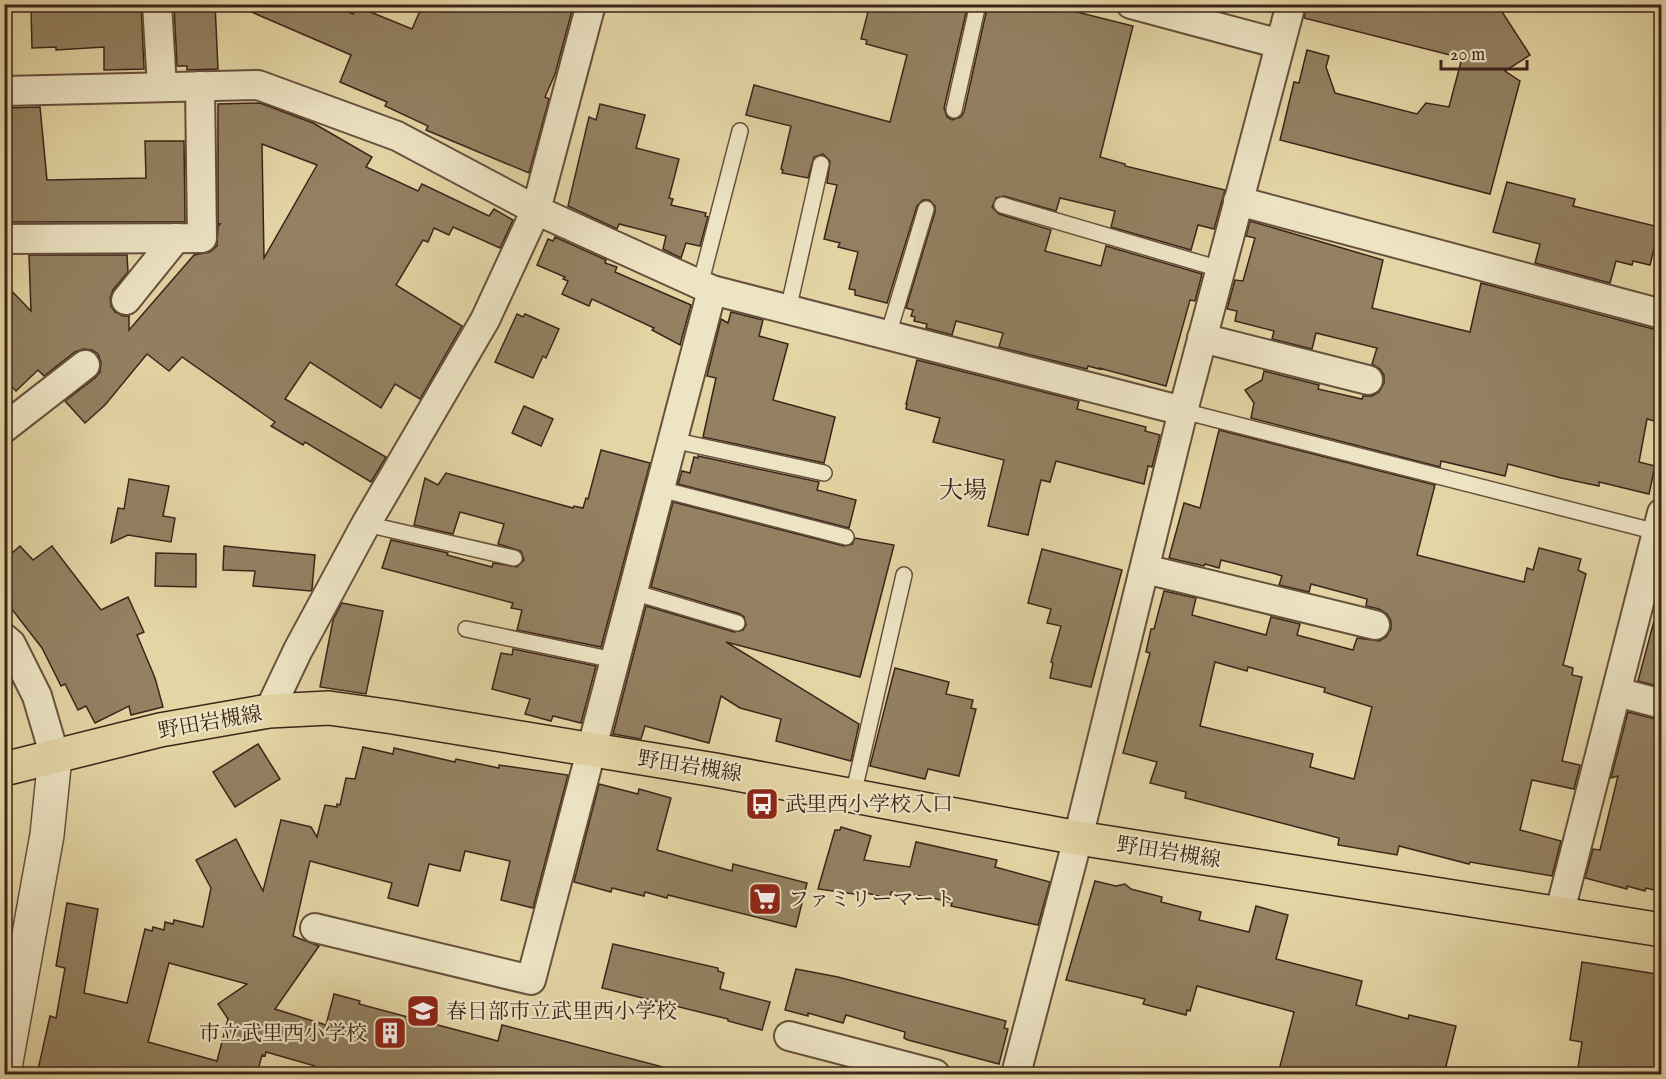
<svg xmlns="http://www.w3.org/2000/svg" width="1666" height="1079" viewBox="0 0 1666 1079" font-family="'IM FELL English','Noto Serif JP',serif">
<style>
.building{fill:#938162;stroke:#3c251a;stroke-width:1.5;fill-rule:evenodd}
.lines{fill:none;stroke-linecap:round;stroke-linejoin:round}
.service-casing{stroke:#66513d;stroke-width:18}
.minor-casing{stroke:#66513d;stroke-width:32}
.tertiary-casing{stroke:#66513d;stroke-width:36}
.primary-casing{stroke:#3c251a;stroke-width:36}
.service{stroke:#ede4c4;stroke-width:15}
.minor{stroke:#ede4c4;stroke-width:28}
.tertiary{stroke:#ede4c4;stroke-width:33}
.primary{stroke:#e4d5a5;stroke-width:33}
.labels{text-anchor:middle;stroke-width:4.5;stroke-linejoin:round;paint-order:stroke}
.street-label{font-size:21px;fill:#3c251a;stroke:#ede4c4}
.poi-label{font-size:21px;fill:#3c251a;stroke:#ede4c4;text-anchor:start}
.quarter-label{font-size:24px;fill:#3c251a;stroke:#ede4c4}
</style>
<rect width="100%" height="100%" fill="#e4d5a5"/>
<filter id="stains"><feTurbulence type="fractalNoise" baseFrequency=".00333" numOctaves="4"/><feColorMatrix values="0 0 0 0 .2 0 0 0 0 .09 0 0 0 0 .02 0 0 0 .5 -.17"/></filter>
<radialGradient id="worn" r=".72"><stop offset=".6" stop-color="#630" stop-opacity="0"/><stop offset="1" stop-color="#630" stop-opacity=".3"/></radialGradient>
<g class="building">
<path d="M98,4H141L144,69L104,70V47L56,50V47L32,48L31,8Z"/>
<path d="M174,4H215L218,69L187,70V66H177Z"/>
<path d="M233,4H331L353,14L358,7L412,29L423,4H567L573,7L555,74L545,97L549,99L529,173L426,130L428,126L385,106L387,102L340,82L351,55Z"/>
<path d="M870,4H968L944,108L947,117L952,120L961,117L964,112L988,4H1045L1133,26L1100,157L1125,164V166L1225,190L1214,229L1198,225L1191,250L1111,227L1115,211L1060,198L1056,211L1004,196L996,198L992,207L999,214L1051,230L1045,251L1101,266L1106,246L1202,274L1195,301L1190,300L1166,386L1099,368V369L1088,366L1087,369L999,347L1003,333L956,321L952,335L926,328L927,324L914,321L915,317L911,316L913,310L906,308L935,212V206L929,200H923L917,206L887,303L855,295V290L849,289L858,252L838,247L840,243L824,239L837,185L827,183L830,161L823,154L814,157L808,178L782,173L783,170L781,169L791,126L746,115L754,85L890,122L907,55L866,44L867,40L861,39Z"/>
<path d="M1307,4H1497L1530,55L1505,71L1520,81L1490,194L1280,140L1294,82L1299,83L1307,50L1329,56L1326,67L1335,93L1417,114L1426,103L1449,107L1462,58L1304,18Z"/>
<path d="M260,103L313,123L372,157L366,167L418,191L422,184L489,216L494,209L513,220L500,248L453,227L449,235L434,228L428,242L423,240L396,285L462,326L420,399L395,384L381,408L310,362L285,399L386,457L371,482L305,442L303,445L271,426L275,422L182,357L169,371L147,354L105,405L85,423L65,401L95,378L100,372L101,362L98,354L92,350L83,349L75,352L44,376L38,370L16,391L4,379V283L31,311L29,255H127L128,272L113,290L110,298L111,306L115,312L123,316H129V330L194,255L210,252L217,246L218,226L220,224H218V104ZM262,144L317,165L264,258Z"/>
<path d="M600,104L645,115L636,148L679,159L669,198L673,199L671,205L706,213L705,216L708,217L700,246L686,243L681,258L663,249L666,236L619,224L617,229L568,206L589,117L596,120Z"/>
<path d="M40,107L47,180L146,178L145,141H184L185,222H4V108Z"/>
<path d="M1507,182L1575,199L1573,206L1659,227L1650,265L1633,261L1632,265L1616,261L1610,283L1535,263L1540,244L1493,232Z"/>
<path d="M1250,221L1383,260L1372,308L1470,332L1481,283L1657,330L1655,338L1662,339V423L1647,419L1639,462L1655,466L1649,494L1599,482V486L1561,478L1508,464L1505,476L1441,461L1440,467L1251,418L1254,403L1245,390L1262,380L1264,371L1319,385L1318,389L1362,399L1363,396H1372L1379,392L1384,383V375L1380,369L1372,364L1377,348L1316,333L1312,349L1272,339L1274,331L1235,321L1237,311L1227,309L1235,280L1243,281L1255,238L1246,236Z"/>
<path d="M555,237L606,260L605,263L617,267L615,272L691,305L680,345L652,330L654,328L592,299L589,306L562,294L568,281L563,279L565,277L537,265L548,239L553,241Z"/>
<path d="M731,312L763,320L759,336L788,344L773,400L835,417L824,463L703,437L716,378L707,376L721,319L728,323Z"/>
<path d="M517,314L523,317L525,314L559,329L546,358L543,356L533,378L495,362Z"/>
<path d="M917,360L1079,401L1077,409L1146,427L1145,431L1160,435L1152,467L1148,466L1144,484L1056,461L1050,482L1041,480L1028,535L988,526L1004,460L933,442L940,418L906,409L907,404H906Z"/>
<path d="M524,406L553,419L541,446L512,433Z"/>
<path d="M1219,430L1435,485L1417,555L1524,582L1527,568L1533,570L1539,548L1581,559L1578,570L1586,574L1563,665L1573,668L1572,675L1582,677L1562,761L1580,765L1574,789L1532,780L1520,830L1561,841L1552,876L1470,862L1469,864L1399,846L1397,855L1338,845L1339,838L1185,798L1186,792L1150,783L1157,762L1123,753L1150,653L1146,652L1151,629H1154L1164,591L1196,598L1192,615L1266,635L1271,617L1300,624L1297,635L1353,650L1357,638L1379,641L1386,637L1391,629V621L1387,614L1379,609L1366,606L1367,599L1311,584L1309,592L1279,585L1282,576L1276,574L1221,560L1219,568L1205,564L1204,566L1169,558L1184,503L1200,508ZM1215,662L1247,671L1248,667L1325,688L1324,692L1372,707L1354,779L1310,767L1313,754L1200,726Z"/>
<path d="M601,450L650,463L601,647L517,630L522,610L511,608L513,603L382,568L391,540L448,553L447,555L492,567L493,563L517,567L524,560L521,551L498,544L504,524L460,512L453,534L414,525L425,478L438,485L446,473L573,508L574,506L583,508L586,498L588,499Z"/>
<path d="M698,456L819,482L817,490L856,500L849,528L678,484L682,471L690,473L694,457L698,458Z"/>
<path d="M129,479L169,486L163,516L175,518L171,542L128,535L111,543L118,508L124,509Z"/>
<path d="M673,502L844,546L852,544L855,538L894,545L860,677L726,642L859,724L851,761L776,741L781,719L740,708L721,696L709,743L645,726L641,739L613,734L646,606L734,632L743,630L746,625L744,617L740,614L651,587Z"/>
<path d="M20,546L33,560L52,546L101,610L128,597L144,632L137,635L155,678L163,707L131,715L129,706L95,723L86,706L78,710L65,684L61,686L42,648L4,599V560Z"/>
<path d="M224,546L315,555L312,589L311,591L253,586L255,571L223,570Z"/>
<path d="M1042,549L1122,570L1091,687L1050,678L1053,663L1051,662L1061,626L1047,623L1051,609L1028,603Z"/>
<path d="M156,553L196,554V587L155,586Z"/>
<path d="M342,603L383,611L366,694L320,687L333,620Z"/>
<path d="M1654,621L1662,622V687L1638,681Z"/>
<path d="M513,649L596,666L581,723L553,716L551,721L525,714L530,699L492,689L501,653L512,655Z"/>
<path d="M895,668L949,682L946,694L973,700L971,708L976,709L959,776L928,769L925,779L870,766Z"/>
<path d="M1628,712L1655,719L1654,725L1662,727V892L1646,888L1645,891L1627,886V889L1585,878L1593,849L1600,850L1618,776L1611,778Z"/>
<path d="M258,744L280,779L235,807L213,772Z"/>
<path d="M363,747L393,754L394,748L455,762L456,759L499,768V765L568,775L533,908L501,900L510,861L465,851L460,871L429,864L418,906L388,898L392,883L310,861L293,936L319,946L275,1009L326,1025L334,994L360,1001L359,1004L498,1041L502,1025L663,1067L662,1074H313L315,1066L266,1052L265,1056L262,1055L257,1074H37L50,1016L56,1018L65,968L56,966L67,903L98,909L84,993L127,1003L145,929L152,931L153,927L164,930L165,922L173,924L174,920L203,927L211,888L196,860L236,839L263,891L281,820L311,827L317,837L325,805L337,807V804L340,805L346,778L355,779ZM169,963L247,984L218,1004L228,1019L217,1061L148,1042Z"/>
<path d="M599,784L638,794L639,789L671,798L657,850L732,871L733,864L807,883L796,927L668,895L667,898L645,892L644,896L612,888L611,892L574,882Z"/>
<path d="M841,827L871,836L864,860L910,867L916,842L997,860L995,867L1050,882L1038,925L951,906L952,903L929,897L891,892L890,899L855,890L854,894L818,889L835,830H840Z"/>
<path d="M1095,881L1116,886L1125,884L1131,889L1162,897L1161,902L1201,912L1199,920L1249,932L1256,906L1288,915L1276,959L1362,981L1356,1005L1408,1019L1409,1015L1456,1026L1444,1074H1278L1294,1012L1197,986L1190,1011L1187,1010L1186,1015L1143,1004L1145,999L1066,980Z"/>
<path d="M613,944L718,968V971L724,973L720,989L770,1002L762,1030L728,1021V1019L602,988Z"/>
<path d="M1582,962L1662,975V1074H1577L1582,1042L1570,1040Z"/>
<path d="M796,969L838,977L1006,1021L1004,1028L1008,1029L999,1064L908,1040L904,1038L905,1032L846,1015L843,1023L808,1013V1016L785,1010Z"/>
</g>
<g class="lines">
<defs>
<g id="service">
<path d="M954,110L978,4"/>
<path d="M1002,205L1220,269"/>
<path d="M700,285L740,131"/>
<path d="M788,310L821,164"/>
<path d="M888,335L926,209"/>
<path d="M1183,411L1657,532"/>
<path d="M672,440L824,473"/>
<path d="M660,489L846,537"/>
<path d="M366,524L514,558"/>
<path d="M633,592L737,623"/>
<path d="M466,629L614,660"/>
<path d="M853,795L904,575"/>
</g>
<g id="minor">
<path d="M157,4L162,87"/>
<path d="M1131,4L1280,44"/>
<path d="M4,91L258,85L397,136L536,210L712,290L1183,411"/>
<path d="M1238,201L1662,314"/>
<path d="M4,239L202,238L200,86"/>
<path d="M126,300L176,238"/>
<path d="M1202,338L1368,380"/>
<path d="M4,428L85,365"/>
<path d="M1145,569L1375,625"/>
<path d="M4,638L11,644L37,696L55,757"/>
<path d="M1617,692L1662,704"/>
<path d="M269,711L298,650L366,524L485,320L536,210L591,4"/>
<path d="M1559,915L1662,513"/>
<path d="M315,928L531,980L712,290"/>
<path d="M789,1036L935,1074"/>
<path d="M1016,1074L1078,838L1183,411L1291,4"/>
</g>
<path id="tertiary" d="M4,1073L47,835L55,757"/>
<path id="primary" d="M4,769L160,730L269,711L329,708L393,717L715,770L1078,838L1662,930"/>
</defs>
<use href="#service" class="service-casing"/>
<use href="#minor" class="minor-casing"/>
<use href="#tertiary" class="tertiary-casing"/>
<use href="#primary" class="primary-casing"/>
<use href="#service" class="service"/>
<use href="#minor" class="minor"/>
<use href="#tertiary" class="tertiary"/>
<use href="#primary" class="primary"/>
</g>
<defs>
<symbol id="bus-square" viewBox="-11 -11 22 22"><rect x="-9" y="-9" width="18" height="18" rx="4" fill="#8f2418" stroke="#ede4c4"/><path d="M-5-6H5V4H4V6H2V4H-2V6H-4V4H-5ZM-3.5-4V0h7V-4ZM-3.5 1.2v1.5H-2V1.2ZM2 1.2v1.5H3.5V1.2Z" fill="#fff"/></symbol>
<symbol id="supermarket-square" viewBox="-11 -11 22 22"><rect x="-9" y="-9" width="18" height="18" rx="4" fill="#8f2418" stroke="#ede4c4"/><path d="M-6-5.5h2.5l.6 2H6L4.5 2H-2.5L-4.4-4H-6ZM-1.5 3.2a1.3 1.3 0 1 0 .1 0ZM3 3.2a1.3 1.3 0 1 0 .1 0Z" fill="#fff"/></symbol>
<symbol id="school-square" viewBox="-11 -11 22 22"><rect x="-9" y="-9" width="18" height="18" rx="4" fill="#8f2418" stroke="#ede4c4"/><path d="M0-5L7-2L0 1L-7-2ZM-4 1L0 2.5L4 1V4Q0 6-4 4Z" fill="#fff"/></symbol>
<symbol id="building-square" viewBox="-11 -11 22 22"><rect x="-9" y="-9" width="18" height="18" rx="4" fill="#8f2418" stroke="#ede4c4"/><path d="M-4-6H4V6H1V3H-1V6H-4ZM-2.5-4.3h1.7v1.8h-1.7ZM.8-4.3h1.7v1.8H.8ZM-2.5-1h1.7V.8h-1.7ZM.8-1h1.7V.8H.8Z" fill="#fff"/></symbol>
</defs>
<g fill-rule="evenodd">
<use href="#bus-square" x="743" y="785" width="38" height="38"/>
<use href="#supermarket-square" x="746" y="880" width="38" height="38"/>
<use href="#school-square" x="404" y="992" width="38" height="38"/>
<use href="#building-square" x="371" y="1014" width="38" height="38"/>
</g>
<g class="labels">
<g class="street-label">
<text transform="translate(210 722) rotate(-10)" y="7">野田岩槻線</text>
<text transform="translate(690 766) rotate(9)" y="7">野田岩槻線</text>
<text transform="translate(1169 852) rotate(9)" y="7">野田岩槻線</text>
</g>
<g class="poi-label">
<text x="785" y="811">武里西小学校入口</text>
<text x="788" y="906">ファミリーマート</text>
<text x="446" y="1018">春日部市立武里西小学校</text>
<text x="367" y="1040" text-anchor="end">市立武里西小学校</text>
</g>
<g class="quarter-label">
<text x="963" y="498">大場</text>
</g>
</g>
<rect width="1666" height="1079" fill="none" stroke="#e4d5a5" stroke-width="24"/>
<rect x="6" y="6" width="1654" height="1067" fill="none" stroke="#3c251a" stroke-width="3"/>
<rect x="12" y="12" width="1642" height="1055" fill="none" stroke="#3c251a" stroke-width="1.5"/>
<path d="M1441 60v9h86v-9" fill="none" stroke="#3c251a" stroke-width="3"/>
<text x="1450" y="60" font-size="18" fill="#3c251a" stroke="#ede4c4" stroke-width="4.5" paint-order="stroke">20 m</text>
<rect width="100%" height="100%" filter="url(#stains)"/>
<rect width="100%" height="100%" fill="url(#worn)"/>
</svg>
